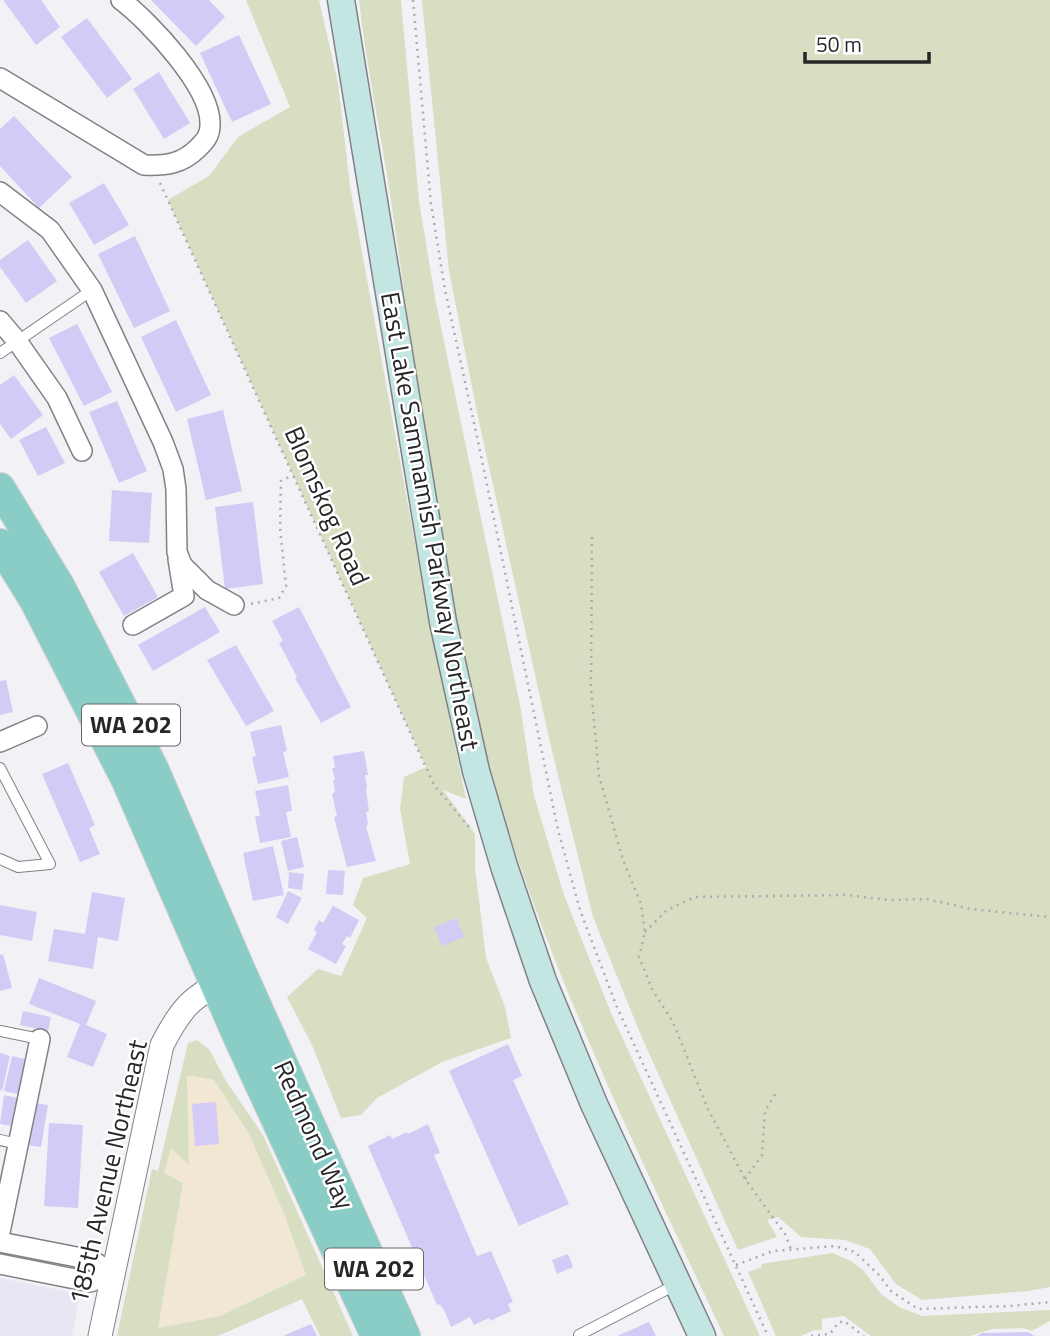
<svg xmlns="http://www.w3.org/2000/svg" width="1050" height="1336" viewBox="0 0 1050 1336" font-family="'Titillium Web',sans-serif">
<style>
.built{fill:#e8e6f2}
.industrial{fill:#f1e7d2}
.green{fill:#d7dec2;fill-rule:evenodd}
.building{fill:#d4caf6}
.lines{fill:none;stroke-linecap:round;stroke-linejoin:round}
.service-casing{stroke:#828185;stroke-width:12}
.minor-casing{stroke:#828185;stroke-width:22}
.tertiary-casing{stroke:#828185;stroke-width:25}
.secondary-casing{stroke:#828185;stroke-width:29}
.primary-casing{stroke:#cfcfd0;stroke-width:32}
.path{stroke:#acabaf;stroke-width:2.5;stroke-dasharray:2 5;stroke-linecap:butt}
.service{stroke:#fff;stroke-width:10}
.minor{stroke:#fff;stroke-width:19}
.tertiary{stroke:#fff;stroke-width:23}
.secondary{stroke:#c4e6e2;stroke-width:26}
.primary{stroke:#8acdc6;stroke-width:30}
.labels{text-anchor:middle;stroke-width:5;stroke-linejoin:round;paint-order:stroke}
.shield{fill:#fff;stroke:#686768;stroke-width:2}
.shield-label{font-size:24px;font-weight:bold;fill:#272628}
.street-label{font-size:26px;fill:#272628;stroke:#fff}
</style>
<rect width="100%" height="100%" fill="#f2f1f6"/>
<path class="built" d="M0,1278L80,1294L72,1336H0Z"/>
<path class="industrial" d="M187,1074L214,1080L249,1134L285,1216L306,1275L220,1316L158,1328L183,1183L164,1173L171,1148L189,1164Z"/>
<g class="green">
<path d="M246,0H319L338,83L350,186L427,609L466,799L443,790L475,834V867L486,958L505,1007L511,1038L442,1062L377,1098L361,1115L341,1118L312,1045L287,997L318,969L341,976L367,918L353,905L363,878L410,864L400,809L404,777L426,767L168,200L209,176L238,137L290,107Z"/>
<path d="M359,0H401L419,201L436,303L520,705L534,796L564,895L611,1013L760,1336H724C644,1165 560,995 503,814C460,676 441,530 418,388C408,321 399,254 389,187C379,124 366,63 359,0Z"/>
<path d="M422,0H1050V1287L1028,1291L922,1300L896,1284L870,1249L845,1240L801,1237L778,1217L767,1220L777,1237L738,1250L642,1038L593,917L551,747L478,417L449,271Z"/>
<path d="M197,1040L209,1049L226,1081L263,1135L353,1336H320L302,1299L218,1336H117L152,1169L158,1171L188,1043ZM187,1075L214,1080L249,1134L285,1216L306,1275L220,1316L158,1328L183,1183L164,1173L171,1148L189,1165Z"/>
<path d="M833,1253L851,1261L863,1270L881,1294L899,1307L922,1316L1050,1310V1321L1032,1331L1023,1328L992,1329L970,1336H871L844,1316L822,1319V1330H814L801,1336H776L748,1272L762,1267L761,1264Z"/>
</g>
<g class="building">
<path d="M3,0H41L60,27L36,45Z"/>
<path d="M151,0H209L225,17L196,46Z"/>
<path d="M87,18L132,79L107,98L61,37Z"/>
<path d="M239,35L271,104L232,122L200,53Z"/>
<path d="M159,72L190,123L164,139L133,89Z"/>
<path d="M14,116L72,177L39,208L0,166V129Z"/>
<path d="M104,183L129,225L94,245L69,203Z"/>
<path d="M135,236L170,311L134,328L98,254Z"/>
<path d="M28,240L57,281L26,303L0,267V260Z"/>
<path d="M176,320L211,395L176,412L141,337Z"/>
<path d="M77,324L112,392L84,406L49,338Z"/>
<path d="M14,375L43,415L11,439L0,424V385Z"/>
<path d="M117,401L147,471L119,483L89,412Z"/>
<path d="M223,410L242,491L206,500L187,419Z"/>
<path d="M46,427L65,463L38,476L19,440Z"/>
<path d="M112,490L152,493L149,543L109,541Z"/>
<path d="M253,502L263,584L225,589L215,507Z"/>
<path d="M133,553L158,597L124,616L99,572Z"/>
<path d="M205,607L220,632L153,671L138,645Z"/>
<path d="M299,607L351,707L321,723L295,678L297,677L279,643L283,641L272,621Z"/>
<path d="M236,645L274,711L246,726L207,660Z"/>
<path d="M6,680L13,712L0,715V681Z"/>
<path d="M281,725L287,751L283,752L289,777L258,784L252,757L256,756L250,732Z"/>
<path d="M364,751L368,775H365L367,787L366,790L369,811L366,812L368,824L366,827L376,861L347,867L334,817L337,816L332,794L335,792L333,780H335L332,768H335L333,756Z"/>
<path d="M68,763L95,825L89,828L100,854L80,862L42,774Z"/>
<path d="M288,785L292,811L286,812L291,837L260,843L255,817L260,815L255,791Z"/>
<path d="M297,837L304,867L288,871L281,841Z"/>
<path d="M273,846L284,895L253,901L243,853Z"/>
<path d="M328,870L345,871L343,895L326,894Z"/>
<path d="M289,872L304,874L302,890L288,888Z"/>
<path d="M288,891L302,898L288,924L276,917Z"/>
<path d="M92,892L125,898L118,941L98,937L93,969L48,961L54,929L85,934Z"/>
<path d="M0,905L37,912L32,941L0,935Z"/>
<path d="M333,906L359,920L350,938L347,936L342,944L346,946L336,964L308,949L317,932L314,930L319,920L323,923Z"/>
<path d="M457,918L464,937L442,946L434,927Z"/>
<path d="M3,954L12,988L0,991V955Z"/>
<path d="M39,978L96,1001L86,1025L107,1034L93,1067L67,1057L80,1024L29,1004Z"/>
<path d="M23,1011L51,1017L48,1031L20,1025Z"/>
<path d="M508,1044L522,1076L513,1080L569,1204L519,1226L449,1071Z"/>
<path d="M0,1053L10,1056L2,1091L0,1090Z"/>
<path d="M12,1056L25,1059L18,1094L4,1091Z"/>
<path d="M4,1095L17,1098L12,1126L0,1124Z"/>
<path d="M216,1102L219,1144L195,1146L192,1104Z"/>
<path d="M34,1103L48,1105L41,1147L27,1145Z"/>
<path d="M49,1123L83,1125L78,1208L44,1206Z"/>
<path d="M428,1124L440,1153L434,1155L477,1256L491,1251L513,1302L508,1304L511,1311L490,1321L489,1318L474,1325L470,1317L451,1327L445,1312L440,1304L437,1305L368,1146L390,1135L392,1139L407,1132L408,1134Z"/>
<path d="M568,1254L573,1267L557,1274L552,1260Z"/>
<path d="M649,1322L656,1336H617Z"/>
<path d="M311,1324L317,1336H283Z"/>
<path d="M1028,1332L1035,1336H977L982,1333Z"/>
</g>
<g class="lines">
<defs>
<g id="service">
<path d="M0,353L92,290"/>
<path d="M0,768L50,864L18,867L0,859"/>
<path d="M0,1031L40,1039"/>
<path d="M0,1140L18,1144"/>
<path d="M579,1335L677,1284"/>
</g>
<g id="minor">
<path d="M0,78L144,165C166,166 182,164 198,148C205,141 210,136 210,125C212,88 150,22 121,0"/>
<path d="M0,192L50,230L92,290L163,442L173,469L176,489L177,552L182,565L207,590L234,605"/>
<path d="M0,321L17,341L57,398L82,451"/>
<path d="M133,625L184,596L178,559"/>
<path d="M0,742L37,726"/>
<path d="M0,1232L40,1039"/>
<path d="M0,1242L92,1260L112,1274"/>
<path d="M0,1264L90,1282L112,1274"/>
</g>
<path id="tertiary" d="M100,1336L162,1045C181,1008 191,997 229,978"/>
<path id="secondary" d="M341,0L443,622L476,771L504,866L543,981L594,1104L702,1336"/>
<g id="primary">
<path d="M0,488L60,587L153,768L241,972L405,1336"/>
<path d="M0,544L35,601L127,781L237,1034L376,1336"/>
</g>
</defs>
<use href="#service" class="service-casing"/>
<use href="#minor" class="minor-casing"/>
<use href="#tertiary" class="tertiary-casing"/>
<use href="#secondary" class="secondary-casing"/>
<use href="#primary" class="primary-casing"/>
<g class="path">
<path d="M413,0L431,204L445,290L479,446L558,830L580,910L616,1005L768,1336"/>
<path d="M160,183L434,785L470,828"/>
<path d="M592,537L591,688L599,776L623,860L641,904L645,932L639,957L653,991L673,1022L708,1109L745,1179L785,1234L791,1249"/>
<path d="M251,604L279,598L286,586L280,528L281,481L293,475"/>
<path d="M645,932L667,910L695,897L847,895L888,900L927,899L971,909L1050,917"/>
<path d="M745,1179L762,1155L765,1111L776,1093"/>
<path d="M736,1265L773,1251L835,1246L855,1252L879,1275L891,1291L918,1309L1010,1306L1050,1302"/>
<path d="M811,1336L830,1334L838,1323L844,1321L864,1336"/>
</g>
<use href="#service" class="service"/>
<use href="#minor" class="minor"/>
<use href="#tertiary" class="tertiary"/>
<use href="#secondary" class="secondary"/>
<use href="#primary" class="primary"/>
</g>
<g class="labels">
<g class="shield">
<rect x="82" y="704.5" width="98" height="41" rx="5"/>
<rect x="325" y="1248.5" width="98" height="41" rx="5"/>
</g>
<g class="shield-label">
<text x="131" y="733">WA 202</text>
<text x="374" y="1277">WA 202</text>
</g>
<g class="street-label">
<text transform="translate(327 506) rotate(66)" y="9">Blomskog Road</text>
<text transform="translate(430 521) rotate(80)" y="9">East Lake Sammamish Parkway Northeast</text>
<text transform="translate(314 1135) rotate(66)" y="9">Redmond Way</text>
<text transform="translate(108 1172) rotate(-77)" y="9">185th Avenue Northeast</text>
</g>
</g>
<path d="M805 52v10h124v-10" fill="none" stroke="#272628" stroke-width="3.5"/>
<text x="816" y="52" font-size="21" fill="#272628" stroke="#ffffff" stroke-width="5" paint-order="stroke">50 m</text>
</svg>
